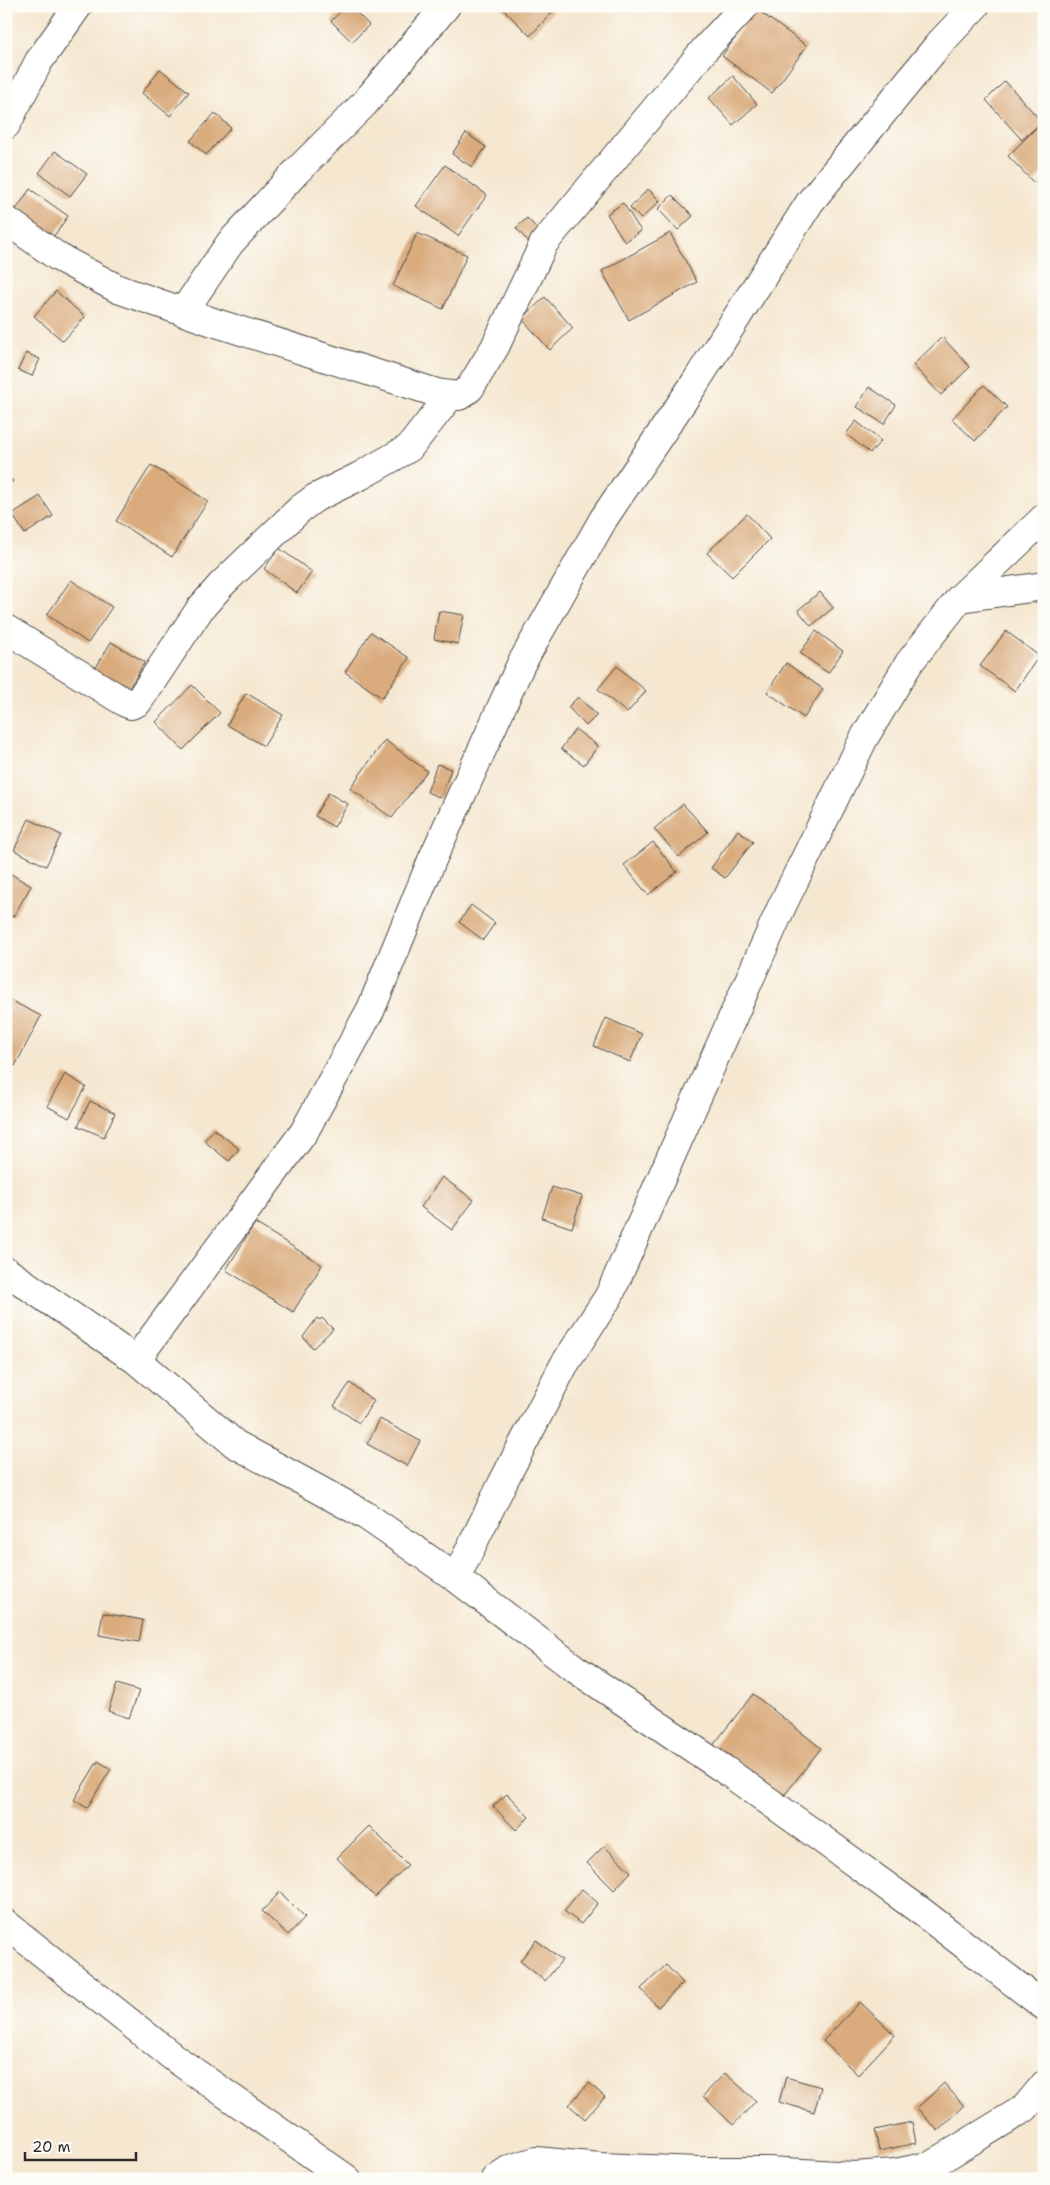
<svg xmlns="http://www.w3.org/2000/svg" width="1050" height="2185" viewBox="0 0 1050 2185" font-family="'Shantell Sans',sans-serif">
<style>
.building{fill:#d9ab7d}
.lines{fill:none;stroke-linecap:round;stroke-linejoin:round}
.street-casing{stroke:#494744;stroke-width:30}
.street{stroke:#fff;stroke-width:28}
</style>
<rect width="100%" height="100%" fill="#fdfcf7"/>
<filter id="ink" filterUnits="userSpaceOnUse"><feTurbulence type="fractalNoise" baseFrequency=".02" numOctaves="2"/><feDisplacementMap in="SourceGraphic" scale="10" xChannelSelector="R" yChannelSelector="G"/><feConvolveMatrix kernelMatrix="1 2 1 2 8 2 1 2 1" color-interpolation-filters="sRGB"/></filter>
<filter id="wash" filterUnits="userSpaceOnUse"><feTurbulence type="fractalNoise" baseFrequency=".0096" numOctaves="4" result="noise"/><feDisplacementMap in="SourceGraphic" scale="20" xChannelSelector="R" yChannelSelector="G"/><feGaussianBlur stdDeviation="1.12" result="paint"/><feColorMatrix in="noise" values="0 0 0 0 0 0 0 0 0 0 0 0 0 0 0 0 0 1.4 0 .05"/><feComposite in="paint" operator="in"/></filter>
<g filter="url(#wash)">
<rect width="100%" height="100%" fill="#f5e7d0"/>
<g id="blocks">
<g class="building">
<path d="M346,6H350L369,25L352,42L331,21Z"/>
<path d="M500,6H558L530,36Z"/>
<path d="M756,9L807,46L772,93L722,56Z"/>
<path d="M160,69L189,92L170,116L142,93Z"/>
<path d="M733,76L757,104L733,125L709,98Z"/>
<path d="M1005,81L1042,122L1044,120V172L1034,183L1008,156L1041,123L1022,140L986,100Z"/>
<path d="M215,113L231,128L206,155L190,141Z"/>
<path d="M466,133L486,147L472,167L452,154Z"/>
<path d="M55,151L87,174L70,196L39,173Z"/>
<path d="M445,165L487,195L458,236L416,206Z"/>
<path d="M30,189L68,216L49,243L11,217Z"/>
<path d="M648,189L660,201L641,219L630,208Z"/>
<path d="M672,195L693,216L678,230L658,209Z"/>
<path d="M623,203L641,231L625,242L607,214Z"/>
<path d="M527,218L547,239L536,250L516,228Z"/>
<path d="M417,233L467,255L443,309L393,286Z"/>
<path d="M670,233L697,282L629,320L602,271Z"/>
<path d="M56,291L85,317L63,341L34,316Z"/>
<path d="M545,297L573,328L550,350L522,319Z"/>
<path d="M942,337L970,367L941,395L913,365Z"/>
<path d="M26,353L40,359L32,376L18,370Z"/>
<path d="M984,385L1007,407L975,441L952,419Z"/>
<path d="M869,387L896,405L884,424L857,407Z"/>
<path d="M856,421L881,441L870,453L846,434Z"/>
<path d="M151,465L208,501L172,557L116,521Z"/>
<path d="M6,475L13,481L6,488Z"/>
<path d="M40,496L53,516L25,534L12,514Z"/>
<path d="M747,514L770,539L732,577L707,553Z"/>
<path d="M279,548L312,572L297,593L264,569Z"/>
<path d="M71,580L112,607L88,643L47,615Z"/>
<path d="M820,592L833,608L811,626L798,610Z"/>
<path d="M439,611L464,615L458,644L434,639Z"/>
<path d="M816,631L843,651L828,673L800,653Z"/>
<path d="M1006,631L1039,656L1015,691L980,666Z"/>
<path d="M371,632L409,658L382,698L345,672Z"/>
<path d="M111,642L145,662L125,695L91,676Z"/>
<path d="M786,663L823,689L804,718L767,692Z"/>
<path d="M617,666L646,691L627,713L598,689Z"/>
<path d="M192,685L220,713L183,750L156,722Z"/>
<path d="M246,693L283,715L264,746L227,725Z"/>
<path d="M578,697L597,715L586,726L568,707Z"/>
<path d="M575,729L598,746L584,765L561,749Z"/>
<path d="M385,740L427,771L392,818L350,788Z"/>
<path d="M437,764L451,769L441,798L427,792Z"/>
<path d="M328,793L348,804L334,827L315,816Z"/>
<path d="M683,804L708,832L679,857L654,829Z"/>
<path d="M29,819L61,835L46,866L14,850Z"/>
<path d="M738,830L753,842L725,878L711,868Z"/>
<path d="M653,842L677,872L648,895L624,865Z"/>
<path d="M6,871L31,886L13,917L6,913Z"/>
<path d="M471,905L495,923L483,940L459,922Z"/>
<path d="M6,998L41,1016L15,1066L6,1062Z"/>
<path d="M606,1018L642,1034L630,1062L594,1046Z"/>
<path d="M65,1074L86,1087L69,1118L47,1106Z"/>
<path d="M90,1101L115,1113L104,1137L78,1126Z"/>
<path d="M214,1129L239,1149L229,1161L204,1141Z"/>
<path d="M442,1177L474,1200L452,1230L421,1207Z"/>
<path d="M552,1187L582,1196L572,1228L542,1218Z"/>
<path d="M255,1223L322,1265L293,1312L226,1270Z"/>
<path d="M317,1318L320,1320L322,1318L333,1329L313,1348L303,1337Z"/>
<path d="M350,1383L374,1401L359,1423L334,1406Z"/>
<path d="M380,1419L420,1441L407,1466L367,1444Z"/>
<path d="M103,1613L143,1620L139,1642L99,1635Z"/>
<path d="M117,1684L139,1691L129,1718L108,1711Z"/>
<path d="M753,1694L821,1748L776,1806L708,1752Z"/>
<path d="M98,1761L111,1769L87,1808L74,1800Z"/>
<path d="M507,1794L529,1817L516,1830L493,1806Z"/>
<path d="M369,1826L408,1865L375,1897L337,1858Z"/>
<path d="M604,1846L631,1872L614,1890L587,1863Z"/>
<path d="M582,1889L598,1903L581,1924L564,1911Z"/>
<path d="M280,1892L305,1917L288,1935L262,1911Z"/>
<path d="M536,1940L562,1960L545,1981L520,1961Z"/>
<path d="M666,1965L683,1983L658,2007L641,1989Z"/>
<path d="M860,2002L895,2035L858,2075L823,2041Z"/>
<path d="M725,2073L756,2101L733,2125L703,2096Z"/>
<path d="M786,2077L821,2087L814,2112L779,2102Z"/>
<path d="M589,2083L605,2097L585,2119L569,2105Z"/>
<path d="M944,2083L964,2106L938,2131L917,2108Z"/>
<path d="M912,2122L916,2143L879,2151L875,2130Z"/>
</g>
</g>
</g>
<g filter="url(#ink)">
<use href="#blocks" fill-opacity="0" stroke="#494744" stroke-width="1"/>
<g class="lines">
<defs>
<g id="street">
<path d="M6,125L39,61L78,6"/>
<path d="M6,220L58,257L118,289L213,322L437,393L459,396L470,388L495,347L544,243L705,49L745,6"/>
<path d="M183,312L230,243L297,171L364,104L446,6"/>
<path d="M960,598L1044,586"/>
<path d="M6,629L126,703L131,705L138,702L200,609L222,584L300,509L315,498L360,476L409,448L450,396"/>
<path d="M6,1271L136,1360L235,1444L365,1515L456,1578L574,1668L725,1770L819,1837L922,1912L1044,2006"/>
<path d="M136,1360L304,1132L371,1009L432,860L521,664L604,518L695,383L810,202L939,44L975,6"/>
<path d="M456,1578L503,1482L564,1365L609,1296L782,906L864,738L909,663L960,598L1044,518"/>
<path d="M6,1924L173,2057L347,2179"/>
<path d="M495,2179L510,2169L536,2161L601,2167L697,2171H769L854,2176L895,2173L930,2166L1025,2108L1044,2085"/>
</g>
</defs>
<use href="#street" class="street-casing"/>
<use href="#street" class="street"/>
</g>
</g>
<rect width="1050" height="2185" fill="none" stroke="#fdfcf7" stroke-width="25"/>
<path d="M25 2152v8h111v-8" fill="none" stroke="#2b2b2b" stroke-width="2.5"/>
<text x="32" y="2152" font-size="15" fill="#2b2b2b" stroke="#fdfcf7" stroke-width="4" paint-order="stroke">20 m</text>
</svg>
